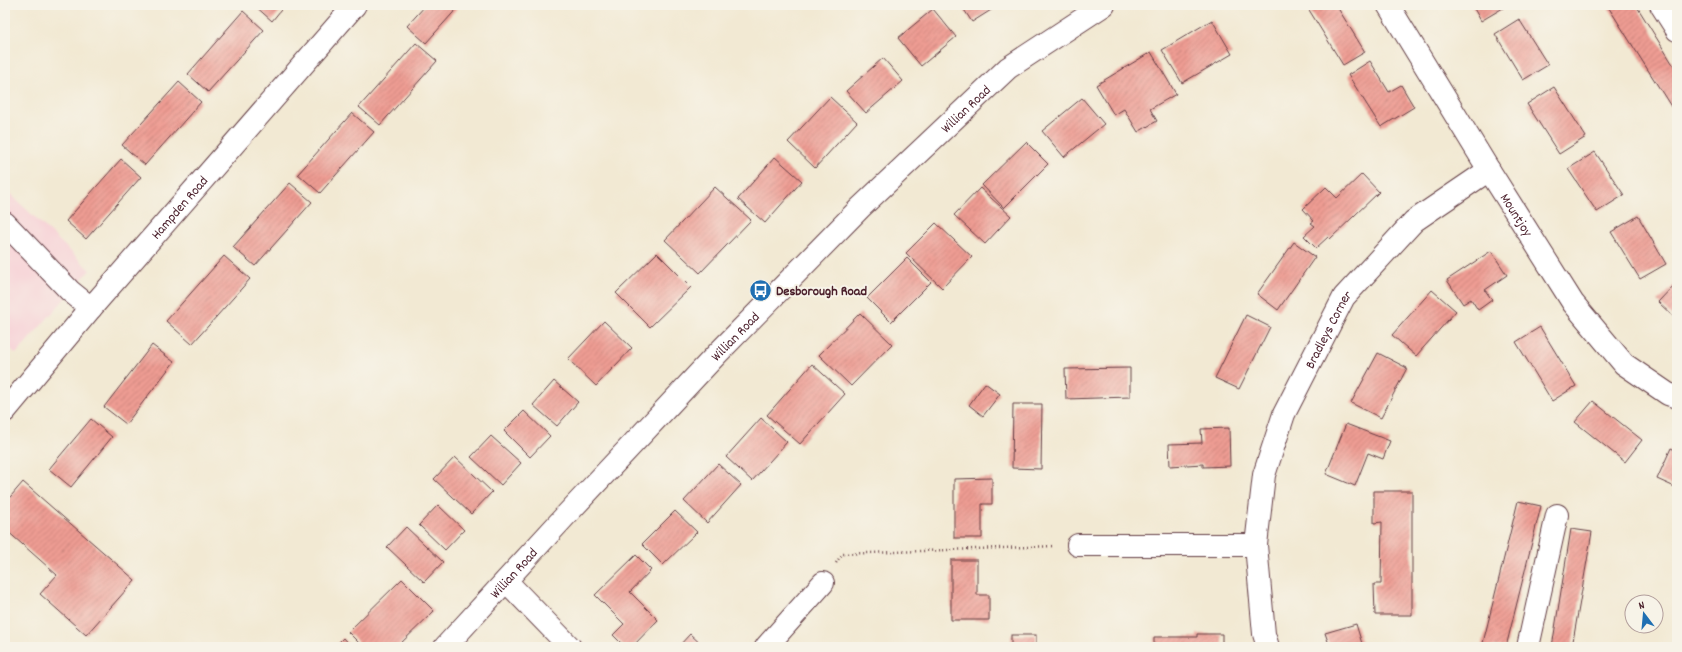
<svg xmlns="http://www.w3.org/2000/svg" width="1682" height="652" viewBox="0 0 1682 652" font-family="Dekko,sans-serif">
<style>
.built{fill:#f7cfd5}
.building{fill:url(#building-hatch)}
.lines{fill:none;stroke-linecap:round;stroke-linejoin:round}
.minor-casing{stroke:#633d44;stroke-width:24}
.path{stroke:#633d44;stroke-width:2.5;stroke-dasharray:1 3;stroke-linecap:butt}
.minor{stroke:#fff;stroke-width:22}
.labels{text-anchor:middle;stroke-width:4;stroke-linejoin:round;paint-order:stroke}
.street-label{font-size:14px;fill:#4a1f2b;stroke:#f7f3e8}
.poi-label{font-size:14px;font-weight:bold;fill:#4a1f2b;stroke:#f7f3e8;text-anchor:start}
</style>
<defs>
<pattern id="building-hatch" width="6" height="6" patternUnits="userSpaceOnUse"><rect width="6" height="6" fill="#ee9c93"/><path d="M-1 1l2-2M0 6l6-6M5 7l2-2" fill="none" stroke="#c37f78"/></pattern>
</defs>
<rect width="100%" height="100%" fill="#f7f3e8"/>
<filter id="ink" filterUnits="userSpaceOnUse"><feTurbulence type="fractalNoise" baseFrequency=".025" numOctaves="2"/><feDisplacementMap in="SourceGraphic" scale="8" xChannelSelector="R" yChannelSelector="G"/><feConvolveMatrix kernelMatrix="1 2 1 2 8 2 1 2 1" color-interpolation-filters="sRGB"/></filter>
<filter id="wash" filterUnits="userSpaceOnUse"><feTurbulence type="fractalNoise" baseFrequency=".012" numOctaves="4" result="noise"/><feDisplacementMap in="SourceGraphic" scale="16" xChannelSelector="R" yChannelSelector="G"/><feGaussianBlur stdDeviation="0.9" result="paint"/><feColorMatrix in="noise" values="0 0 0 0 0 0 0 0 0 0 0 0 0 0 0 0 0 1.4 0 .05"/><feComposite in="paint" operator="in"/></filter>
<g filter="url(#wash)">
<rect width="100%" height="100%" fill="#f2e9d3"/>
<path class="built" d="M5,189L90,270L16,354L5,343Z"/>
<g id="blocks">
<g class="building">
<path d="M254,5H285L272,21Z"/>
<path d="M426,5H460L426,43L407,26Z"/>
<path d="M961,5H999L972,22Z"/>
<path d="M1306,5H1336L1365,52L1343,65Z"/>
<path d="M1472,5H1508L1481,21Z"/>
<path d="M1607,5H1636L1677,71V116Z"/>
<path d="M933,9L956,37L921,66L898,38Z"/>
<path d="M243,11L264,30L208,92L188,74Z"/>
<path d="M1519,19L1548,65L1523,80L1495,34Z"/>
<path d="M1212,20L1232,54L1182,83L1162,50Z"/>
<path d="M416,43L437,61L380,125L359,107Z"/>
<path d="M1151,52L1176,94L1150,109L1157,121L1138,132L1124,109L1114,115L1096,85Z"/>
<path d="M883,58L903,81L866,113L846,91Z"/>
<path d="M1370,61L1389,92L1401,85L1414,107L1381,127L1348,75Z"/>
<path d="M179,82L201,102L145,165L122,145Z"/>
<path d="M1554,87L1586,137L1559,154L1527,104Z"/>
<path d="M830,97L857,122L815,168L788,142Z"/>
<path d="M1082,98L1104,124L1064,157L1042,131Z"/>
<path d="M352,113L374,132L320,193L298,174Z"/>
<path d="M1026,142L1048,164L1004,208L982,185Z"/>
<path d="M1595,152L1624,195L1597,212L1568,169Z"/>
<path d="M775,157L802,181L765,223L738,199Z"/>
<path d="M121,159L141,177L86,239L66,221Z"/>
<path d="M1362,174L1379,192L1330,239L1328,237L1316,248L1304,236L1315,226L1311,223L1314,221L1303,209L1326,187L1337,198Z"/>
<path d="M290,183L312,202L255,266L233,247Z"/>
<path d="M715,187L751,220L700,273L665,240Z"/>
<path d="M980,188L1011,216L985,244L954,215Z"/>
<path d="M1638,216L1666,264L1640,279L1611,232Z"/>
<path d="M936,223L972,257L942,288L906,253Z"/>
<path d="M1294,242L1315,257L1278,310L1257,294Z"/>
<path d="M1491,251L1507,275L1485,290L1492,300L1478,310L1471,299L1463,304L1447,280Z"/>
<path d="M657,253L691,287L650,327L616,293Z"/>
<path d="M224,256L250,279L192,344L166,321Z"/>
<path d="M907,258L931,282L891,322L867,298Z"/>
<path d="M1677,282V320L1658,302Z"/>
<path d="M1432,290L1456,311L1416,356L1392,335Z"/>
<path d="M860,313L892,344L851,386L819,355Z"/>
<path d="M1246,315L1270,327L1239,389L1215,378Z"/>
<path d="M604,321L632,348L596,386L568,359Z"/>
<path d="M1540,327L1576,386L1552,401L1516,342Z"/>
<path d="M152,345L174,362L126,424L104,407Z"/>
<path d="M1378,353L1407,368L1381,418L1351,403Z"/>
<path d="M812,364L845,394L800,444L767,415Z"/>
<path d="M1130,368V397L1066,399L1065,369Z"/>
<path d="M554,381L578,402L557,426L533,405Z"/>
<path d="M985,383L1000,394L983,416L969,405Z"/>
<path d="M1593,401L1642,440L1625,462L1575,422Z"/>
<path d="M1013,404H1042L1041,469L1012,468Z"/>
<path d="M524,411L550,436L530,457L504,431Z"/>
<path d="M761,418L787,442L752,481L726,457Z"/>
<path d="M91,419L112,437L71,487L49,469Z"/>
<path d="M1346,424L1390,441L1383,459L1368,453L1355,486L1326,474Z"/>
<path d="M1229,428L1230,466L1203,467V464L1170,466L1169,444L1202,443L1201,429Z"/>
<path d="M491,436L521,463L501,485L471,457Z"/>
<path d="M1671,448L1677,451V488L1657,479Z"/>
<path d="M455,457L492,492L471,514L434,479Z"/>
<path d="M718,464L741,485L707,523L684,501Z"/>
<path d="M992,478V504H982V538H954V479Z"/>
<path d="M23,482L135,580L86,635L40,594L57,575L5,529V503Z"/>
<path d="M1374,491H1412V615H1375L1374,584H1381L1382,522L1374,523Z"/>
<path d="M1518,501L1541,506L1506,647H1482Z"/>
<path d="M438,505L464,530L445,550L419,525Z"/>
<path d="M675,511L697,532L663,565L642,544Z"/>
<path d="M406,527L443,562L424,582L387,547Z"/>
<path d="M1571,529L1592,532L1572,647H1552Z"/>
<path d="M636,555L651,570L630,592L658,620L632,647H625L613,635L624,624L595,595Z"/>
<path d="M951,560H977V595H989V620H951Z"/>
<path d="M402,579L434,611L397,647H363L348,632Z"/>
<path d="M1356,624L1363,647H1330L1325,633Z"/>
<path d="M690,634L704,647H678Z"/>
<path d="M1197,634H1222V647H1154V637H1197Z"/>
<rect x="1011" y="635" width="25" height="12"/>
<path d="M343,638L351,647H334Z"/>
</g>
</g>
</g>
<g filter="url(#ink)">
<use href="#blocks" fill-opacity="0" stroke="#633d44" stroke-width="1"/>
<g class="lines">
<defs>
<g id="minor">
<path id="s1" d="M1388,5L1489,170L1573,303L1624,364L1668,394L1677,397"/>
<path d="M1661,5L1677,30"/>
<path d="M5,223L70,291L91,308"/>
<path id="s2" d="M5,411L91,308L355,5"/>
<path d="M1078,545H1256"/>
<path d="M506,581L570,647"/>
<path id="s3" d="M445,647L567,514L717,354L860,208L1008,68L1104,5"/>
<path d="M766,647L823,583"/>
<path id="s4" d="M1268,647L1264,634L1256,545L1264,475L1284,414L1344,297L1414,221L1489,170"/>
<path d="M1528,647L1557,515"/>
</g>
</defs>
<use href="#minor" class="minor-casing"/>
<path class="path" d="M836,563L842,554L1055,546"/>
<use href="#minor" class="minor"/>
</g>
</g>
<defs>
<symbol id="bus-disc" viewBox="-11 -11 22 22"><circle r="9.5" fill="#1f6fb2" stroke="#f7f3e8"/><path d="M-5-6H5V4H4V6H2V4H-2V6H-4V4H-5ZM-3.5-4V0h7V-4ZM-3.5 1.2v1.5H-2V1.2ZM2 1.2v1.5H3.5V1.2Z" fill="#fff"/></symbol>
</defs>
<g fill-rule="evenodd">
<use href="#bus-disc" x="748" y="278" width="25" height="25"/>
</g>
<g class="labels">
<g class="street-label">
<text dy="5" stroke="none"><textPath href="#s3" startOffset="749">Willian Road</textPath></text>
<text dy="5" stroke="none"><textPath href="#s2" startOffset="268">Hampden Road</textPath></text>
<text dy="5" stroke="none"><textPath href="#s1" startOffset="246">Mountjoy</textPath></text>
<text dy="5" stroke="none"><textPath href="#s4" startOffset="333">Bradleys Corner</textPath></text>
<text dy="5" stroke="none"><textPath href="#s3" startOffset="425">Willian Road</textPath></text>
<text dy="5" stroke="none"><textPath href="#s3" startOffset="101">Willian Road</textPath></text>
</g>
<g class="poi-label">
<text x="776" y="295">Desborough Road</text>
</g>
</g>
<rect width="1682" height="652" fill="none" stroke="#f7f3e8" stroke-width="20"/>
<g transform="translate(1644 614) rotate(344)"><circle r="19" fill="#f7f3e8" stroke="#b29e9c"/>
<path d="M0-3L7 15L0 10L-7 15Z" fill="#1f6fb2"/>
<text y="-6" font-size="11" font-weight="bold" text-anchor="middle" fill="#4a1f2b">N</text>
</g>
</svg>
